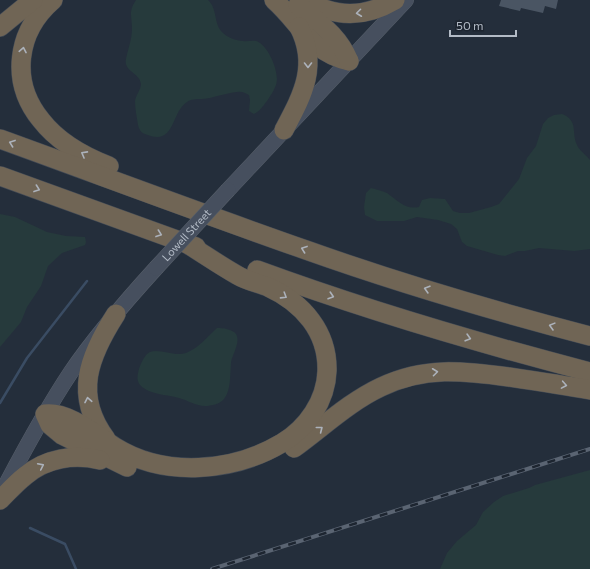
<svg xmlns="http://www.w3.org/2000/svg" width="590" height="569" viewBox="0 0 590 569" font-family="Commissioner,sans-serif">
<style>
.green{fill:#263a3c}
.lines{fill:none;stroke-linecap:round;stroke-linejoin:round}
.stream{stroke:#3a4c63;stroke-width:2.5}
.building{fill:#4a5563}
.secondary-casing{stroke:#565e69;stroke-width:16}
.motorway-casing{stroke:#434b56;stroke-width:20}
.secondary{stroke:#464f5e;stroke-width:15}
.motorway{stroke:#706555;stroke-width:19}
.rail-casing{stroke:#5a6472;stroke-width:4}
.rail{stroke:#1d2530;stroke-width:2.5;stroke-dasharray:8;stroke-linecap:butt}
.secondary-bridge-casing{stroke:#565e69;stroke-width:16;stroke-linecap:butt}
.secondary-bridge{stroke:#464f5e;stroke-width:15}
.oneway{stroke:#acb2bb}
.labels{text-anchor:middle;stroke-width:3.5;stroke-linejoin:round;paint-order:stroke}
.street-label{font-size:11px;fill:#b3bbc6;stroke:#1d2530}
</style>
<rect width="100%" height="100%" fill="#242e3b"/>
<g class="green">
<path d="M136,0H208C218,9 213,24 223,33C227,37 236,41 243,41C249,42 255,39 260,43C270,50 280,74 276,85C274,91 270,96 267,101C263,106 260,111 254,114L249,111L250,100L249,95C245,93 242,91 237,92C225,93 214,98 202,99C196,99 191,99 187,102C170,113 176,147 145,134C141,133 139,129 138,125C137,118 135,109 135,101C136,95 141,89 141,84C140,73 123,71 126,59C128,49 132,39 132,29C132,16 128,12 136,0Z"/>
<path d="M562,114C579,121 571,132 577,145C579,150 586,155 590,160V249L574,251L539,248L525,251H518L505,256L498,255L467,246L462,242L457,229L451,224L438,220L417,217L404,221H377L365,215L364,207L366,193L371,188C376,189 382,191 387,193C397,200 405,210 419,207L422,200L430,198L445,199L453,211L460,213H469L491,207L499,204L519,179L527,158L536,146L543,124L548,118L554,115Z"/>
<path d="M0,214L15,217L47,232L66,236L85,237L86,242L85,245L62,253L48,266L41,286L27,307L21,322L0,347Z"/>
<path d="M217,328C223,328 232,329 236,334C241,342 232,355 231,363C230,374 231,391 224,399C220,404 211,406 205,406C196,406 187,400 179,398C169,395 158,395 149,391C145,389 139,386 138,381C136,373 143,355 150,352C160,348 174,357 186,353C199,348 207,337 217,328Z"/>
<path d="M590,470V569H440L447,553L457,541L476,525L483,512L494,502L503,496L529,488L535,485Z"/>
</g>
<g class="lines">
<g class="stream">
<path d="M0,403L27,358L87,281"/>
<path d="M30,528L65,544L76,569"/>
</g>
</g>
<path class="building" d="M501,0H558L556,9L545,6L543,13L521,8L520,11L499,6Z"/>
<g class="lines">
<defs>
<g id="secondary">
<path d="M228,190L406,0"/>
<path d="M1,494C23,452 45,411 71,372C96,335 126,301 156,268"/>
</g>
<g id="motorway">
<path d="M53,0C16,32 10,82 41,120C58,142 83,156 109,166"/>
<path d="M274,0C301,24 310,52 349,61"/>
<path d="M303,0C336,17 363,19 395,0"/>
<path d="M298,5C319,23 338,35 349,61"/>
<path d="M0,27L33,0"/>
<path d="M284,130C302,96 319,66 299,27"/>
<path d="M0,139C102,176 203,214 306,250C399,283 494,311 590,336"/>
<path d="M0,176L196,247"/>
<path d="M257,270C366,310 478,343 590,372"/>
<path d="M106,439C73,395 89,356 116,314"/>
<path d="M294,448C323,427 349,402 381,387C425,366 463,371 509,377C536,381 563,385 590,390"/>
<path d="M127,467L62,435L50,425L45,414C68,411 96,435 115,447C165,478 233,472 282,443C307,428 326,401 327,371C328,332 303,303 268,287C258,283 247,281 237,275C221,266 205,255 189,245"/>
<path d="M0,500C8,492 16,483 25,476C46,458 74,454 100,460"/>
</g>
</defs>
<use href="#secondary" class="secondary-casing"/>
<use href="#motorway" class="motorway-casing"/>
<use href="#secondary" class="secondary"/>
<use href="#motorway" class="motorway"/>
<defs>
<path id="rail" d="M212,569L590,449"/>
</defs>
<use href="#rail" class="rail-casing"/>
<use href="#rail" class="rail"/>
<defs>
<g id="secondary-bridge">
<path id="s1" d="M156,268L228,190"/>
</g>
</defs>
<use href="#secondary-bridge" class="secondary-bridge-casing"/>
<use href="#secondary-bridge" class="secondary-bridge"/>
</g>
<defs><path id="oneway-chevron" d="M-2-3.5L2.5 0L-2 3.5" fill="none" stroke-width="1.6" stroke-linecap="round" stroke-linejoin="round"/></defs>
<g class="oneway">
<use href="#oneway-chevron" transform="translate(359 13) rotate(173)"/>
<use href="#oneway-chevron" transform="translate(23 50) rotate(-79)"/>
<use href="#oneway-chevron" transform="translate(308 65) rotate(90)"/>
<use href="#oneway-chevron" transform="translate(12 143) rotate(-160)"/>
<use href="#oneway-chevron" transform="translate(84 154) rotate(-151)"/>
<use href="#oneway-chevron" transform="translate(37 189) rotate(20)"/>
<use href="#oneway-chevron" transform="translate(159 234) rotate(20)"/>
<use href="#oneway-chevron" transform="translate(304 249) rotate(-160)"/>
<use href="#oneway-chevron" transform="translate(427 289) rotate(-164)"/>
<use href="#oneway-chevron" transform="translate(284 296) rotate(32)"/>
<use href="#oneway-chevron" transform="translate(331 296) rotate(18)"/>
<use href="#oneway-chevron" transform="translate(552 326) rotate(-165)"/>
<use href="#oneway-chevron" transform="translate(468 338) rotate(16)"/>
<use href="#oneway-chevron" transform="translate(435 372) rotate(-7)"/>
<use href="#oneway-chevron" transform="translate(564 385) rotate(10)"/>
<use href="#oneway-chevron" transform="translate(88 400) rotate(-101)"/>
<use href="#oneway-chevron" transform="translate(320 429) rotate(-38)"/>
<use href="#oneway-chevron" transform="translate(41 466) rotate(-26)"/>
</g>
<g class="labels">
<g class="street-label">
<text dy="4" stroke="none"><textPath href="#s1" startOffset="45">Lowell Street</textPath></text>
</g>
</g>
<path d="M450 30v6h66v-6" fill="none" stroke="#b3bbc6" stroke-width="2"/>
<text x="456" y="30" font-size="12" fill="#b3bbc6" stroke="#1d2530" stroke-width="3" paint-order="stroke">50 m</text>
</svg>
